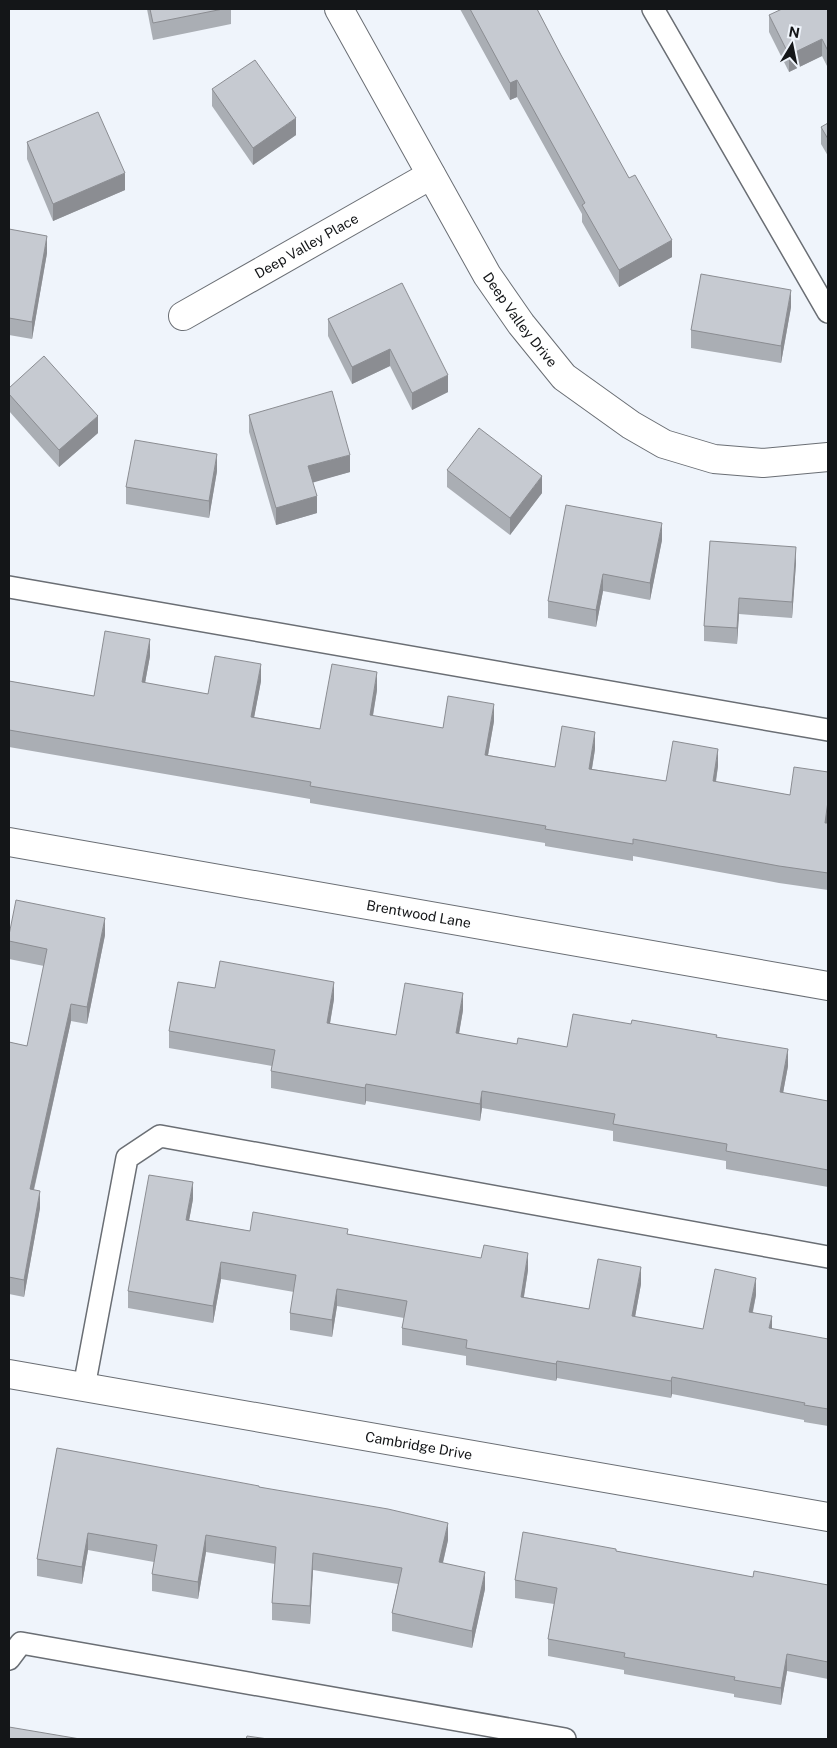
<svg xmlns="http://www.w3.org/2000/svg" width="837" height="1748" viewBox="0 0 837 1748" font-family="'Public Sans',sans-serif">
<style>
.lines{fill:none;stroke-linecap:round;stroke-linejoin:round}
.service-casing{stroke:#6a6e74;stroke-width:24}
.minor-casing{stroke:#6a6e74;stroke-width:30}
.service{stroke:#fff;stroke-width:21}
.minor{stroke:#fff;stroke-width:28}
.wall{fill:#aaaeb4}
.shaded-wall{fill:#8b8d92}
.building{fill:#c6cad1;stroke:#8b8d92}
.labels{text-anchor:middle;stroke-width:4;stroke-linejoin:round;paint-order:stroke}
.street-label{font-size:14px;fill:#141618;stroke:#eff4fb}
</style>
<rect width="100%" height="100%" fill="#eff4fb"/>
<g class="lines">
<defs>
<g id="service">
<path d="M653,9L828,312"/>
<path d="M9,587L828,730"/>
<path d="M84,1387L127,1158L160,1136L828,1257"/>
<path d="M9,1659L21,1643L565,1739"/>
</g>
<g id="minor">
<path id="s1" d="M339,9L487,275L521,324L564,377L631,425L664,444L714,459L763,463L828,457"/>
<path id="s2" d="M183,316L431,175"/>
<path id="s3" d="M9,842L828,986"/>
<path id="s4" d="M9,1374L828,1517"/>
</g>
</defs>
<use href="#service" class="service-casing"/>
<use href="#minor" class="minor-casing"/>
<use href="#service" class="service"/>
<use href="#minor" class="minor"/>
</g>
<g class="wall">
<path d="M147,9H231V24L153,40Z"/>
<path d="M460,9H537L561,55L672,257L619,287L582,222V214L517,97L510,100Z"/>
<path d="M828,9V68L822,56L789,72L769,32V15Z"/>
<path d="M212,89L296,135L253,165L212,106Z"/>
<path d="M828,123V156L821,144V127Z"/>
<path d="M27,142L125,190L53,221L27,159Z"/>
<path d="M9,229L47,253L32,339L9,335Z"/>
<path d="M402,283L448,392L412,410L390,366L352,384L328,336V319Z"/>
<path d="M791,307L781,363L691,348V330Z"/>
<path d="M9,388L98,433L59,467L9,411Z"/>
<path d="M249,415L350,472L312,482L317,513L276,525L249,432Z"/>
<path d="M447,470L542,493L510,535L447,487Z"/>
<path d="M217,471L209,518L126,504V487Z"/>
<path d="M662,540L650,600L603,591L596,627L548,618V601Z"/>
<path d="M710,541L796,563L792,618L739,614L737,644L704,641V626Z"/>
<path d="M150,656L145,683L208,694L261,681L254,717L320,729L377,690L373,716L443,728L494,721L488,755L555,767L595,749L592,769L666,781L718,766L716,782L790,795L828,772V818L827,823H828V890L779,883L633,856V861L545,846V843L310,803V799L9,747V681L94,696Z"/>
<path d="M9,935H105L87,1024L71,1021L34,1190L40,1208L24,1297L9,1294V1042L27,1046L44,966L9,959Z"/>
<path d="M215,988L334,999L330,1024L396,1035L463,1010L459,1034L517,1044L567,1047L631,1024L717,1037L788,1066L783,1093L828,1101V1187L726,1169V1161L613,1141V1131L482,1108L480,1121L366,1101L365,1105L271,1088V1071L272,1066L169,1048V1031Z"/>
<path d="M193,1199L189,1220L250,1231L348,1234L528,1270L524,1297L589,1309L641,1284L635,1317L703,1329L756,1295L753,1312L772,1329L828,1339V1426L804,1422V1420L672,1394L671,1398L557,1378L556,1381L466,1365V1356L402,1345V1328L404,1318L337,1306L332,1337L290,1330V1313L294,1292L221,1279L213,1323L128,1308V1291Z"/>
<path d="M57,1448L259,1487L448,1540L443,1563L485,1589L472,1648L392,1631V1613L398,1584L313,1570L310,1624L272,1620V1603L275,1564L206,1552L198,1599L152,1591V1574L154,1562L88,1550L82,1584L37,1576V1559Z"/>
<path d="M616,1551L753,1577L828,1585V1679L787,1671L781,1705L734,1697V1694L624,1674V1670L548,1656V1639L554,1604L515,1598V1580Z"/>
</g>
<g class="shaded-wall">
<path d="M822,39V56L789,72V55Z"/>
<path d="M517,80V97L510,100V83Z"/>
<path d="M296,118V135L253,165V148Z"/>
<path d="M125,173V190L53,221V204Z"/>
<path d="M47,236V253L32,339V322Z"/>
<path d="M672,240V257L619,287V270Z"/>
<path d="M791,290V307L781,363V346Z"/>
<path d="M390,349V366L352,384V367Z"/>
<path d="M448,375V392L412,410V393Z"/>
<path d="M98,416V433L59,467V450Z"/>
<path d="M217,454V471L209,518V501Z"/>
<path d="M350,455V472L308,484V466Z"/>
<path d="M542,476V493L510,535V518Z"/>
<path d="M317,496V513L276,525V508Z"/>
<path d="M662,523V540L650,600V583Z"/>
<path d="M796,547V563L792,618V602Z"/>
<path d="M603,574V591L596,627V610Z"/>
<path d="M739,598V614L737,644V628Z"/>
<path d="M150,639V656L142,699V682Z"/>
<path d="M261,664V681L251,734V717Z"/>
<path d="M377,672V690L370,732V715Z"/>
<path d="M494,704V721L485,772V755Z"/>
<path d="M595,732V749L589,786V769Z"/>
<path d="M718,749V766L713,798V781Z"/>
<path d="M828,801V818L825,840V823Z"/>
<path d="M105,918V935L87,1024V1007Z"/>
<path d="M334,982V999L327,1040V1023Z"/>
<path d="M463,993V1010L456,1050V1033Z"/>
<path d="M71,1004V1021L30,1206V1189Z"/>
<path d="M788,1049V1066L780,1109V1092Z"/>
<path d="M366,1084V1101L365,1105V1088Z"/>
<path d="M482,1091V1108L480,1121V1104Z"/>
<path d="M193,1182V1199L186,1237V1220Z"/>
<path d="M40,1191V1208L24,1297V1280Z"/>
<path d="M528,1253V1270L521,1314V1297Z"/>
<path d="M221,1262V1279L213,1323V1306Z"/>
<path d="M641,1267V1284L632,1333V1316Z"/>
<path d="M756,1278V1295L749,1329V1312Z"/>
<path d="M337,1289V1306L332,1337V1320Z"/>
<path d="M772,1316V1333L769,1328Z"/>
<path d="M557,1361V1378L556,1381V1364Z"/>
<path d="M672,1377V1394L671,1398V1381Z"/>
<path d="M448,1523V1540L439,1579V1562Z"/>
<path d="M88,1533V1550L82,1584V1567Z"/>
<path d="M206,1535V1552L198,1599V1582Z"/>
<path d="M313,1553V1570L310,1624V1606Z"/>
<path d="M485,1572V1589L472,1648V1631Z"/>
<path d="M787,1654V1671L781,1705V1688Z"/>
</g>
<g class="building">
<path d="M150,9H223L153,23Z"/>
<path d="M470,9H537L561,55L629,178L635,175L672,240L619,270L582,205L585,203L517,80L510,83Z"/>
<path d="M782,9H828V51L822,39L789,55L769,15Z"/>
<path d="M255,60L296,118L253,148L212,89Z"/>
<path d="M98,112L125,173L53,204L27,142Z"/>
<path d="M828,123V139L821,127Z"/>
<path d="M9,229L47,236L32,322L9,318Z"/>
<path d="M701,274L791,290L781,346L691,330Z"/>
<path d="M402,283L448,375L412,393L390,349L352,367L328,319Z"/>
<path d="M44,356L98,416L59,450L9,394V388Z"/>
<path d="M332,391L350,455L308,466L317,496L276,508L249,415Z"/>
<path d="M479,428L542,476L510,518L447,470Z"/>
<path d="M135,440L217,454L209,501L126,487Z"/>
<path d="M566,505L662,523L650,583L603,574L596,610L548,601Z"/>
<path d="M710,541L796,547L792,602L739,598L737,628L704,626Z"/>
<path d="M105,631L150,639L142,682L208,694L215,656L261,664L251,717L320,729L332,664L377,672L370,715L443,728L448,696L494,704L485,755L555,767L562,726L595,732L589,769L666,781L673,741L718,749L713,781L790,795L794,767L828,772V801L825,823H828V873L779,866L633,839V844L545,829L546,826L310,786L311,782L9,730V681L94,696Z"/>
<path d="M16,900L105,918L87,1007L71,1004L30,1189L40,1191L24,1280L9,1277V1042L27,1046L47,949L9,941V935Z"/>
<path d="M220,961L334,982L327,1023L396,1035L405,983L463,993L456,1033L517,1044L518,1038L567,1047L573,1014L631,1024L632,1020L717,1035L716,1037L788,1049L780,1092L828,1101V1170L726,1151L727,1144L613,1124L615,1114L482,1091L480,1104L366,1084L365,1088L271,1071L275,1050L169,1031L178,982L215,988Z"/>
<path d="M149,1175L193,1182L186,1220L250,1231L253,1212L348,1229L347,1234L481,1258L484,1245L528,1253L521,1297L589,1309L598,1259L641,1267L632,1316L703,1329L715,1269L756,1278L749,1312L772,1316L769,1328L828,1339V1409L804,1405L805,1403L672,1377L671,1381L557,1361L556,1364L466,1348L467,1340L402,1328L407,1301L337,1289L332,1320L290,1313L296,1275L221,1262L213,1306L128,1291Z"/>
<path d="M57,1448L259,1486V1487L388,1509L448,1523L439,1562L485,1572L472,1631L392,1613L402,1568L313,1553L310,1606L272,1603L276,1547L206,1535L198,1582L152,1574L157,1545L88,1533L82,1567L37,1559Z"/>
<path d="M523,1532L616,1549V1551L753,1577L754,1571L828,1585V1662L787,1654L781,1688L734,1680L735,1677L624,1657L625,1653L548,1639L557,1588L515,1580Z"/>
<path d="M9,1727L80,1739H9Z"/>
<path d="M247,1736L268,1739H246Z"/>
</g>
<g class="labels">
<g class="street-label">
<text dy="5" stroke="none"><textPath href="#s2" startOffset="142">Deep Valley Place</textPath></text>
<text dy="5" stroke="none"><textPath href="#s1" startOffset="360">Deep Valley Drive</textPath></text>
<text dy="5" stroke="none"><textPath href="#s3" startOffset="416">Brentwood Lane</textPath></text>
<text dy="5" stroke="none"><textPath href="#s4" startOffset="416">Cambridge Drive</textPath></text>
</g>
</g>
<rect width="837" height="1748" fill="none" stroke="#141618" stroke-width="20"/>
<g transform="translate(792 45) rotate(10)" stroke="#eff4fb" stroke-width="4" paint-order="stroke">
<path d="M0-4L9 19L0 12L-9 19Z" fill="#141618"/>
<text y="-8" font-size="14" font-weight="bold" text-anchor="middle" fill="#141618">N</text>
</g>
</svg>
